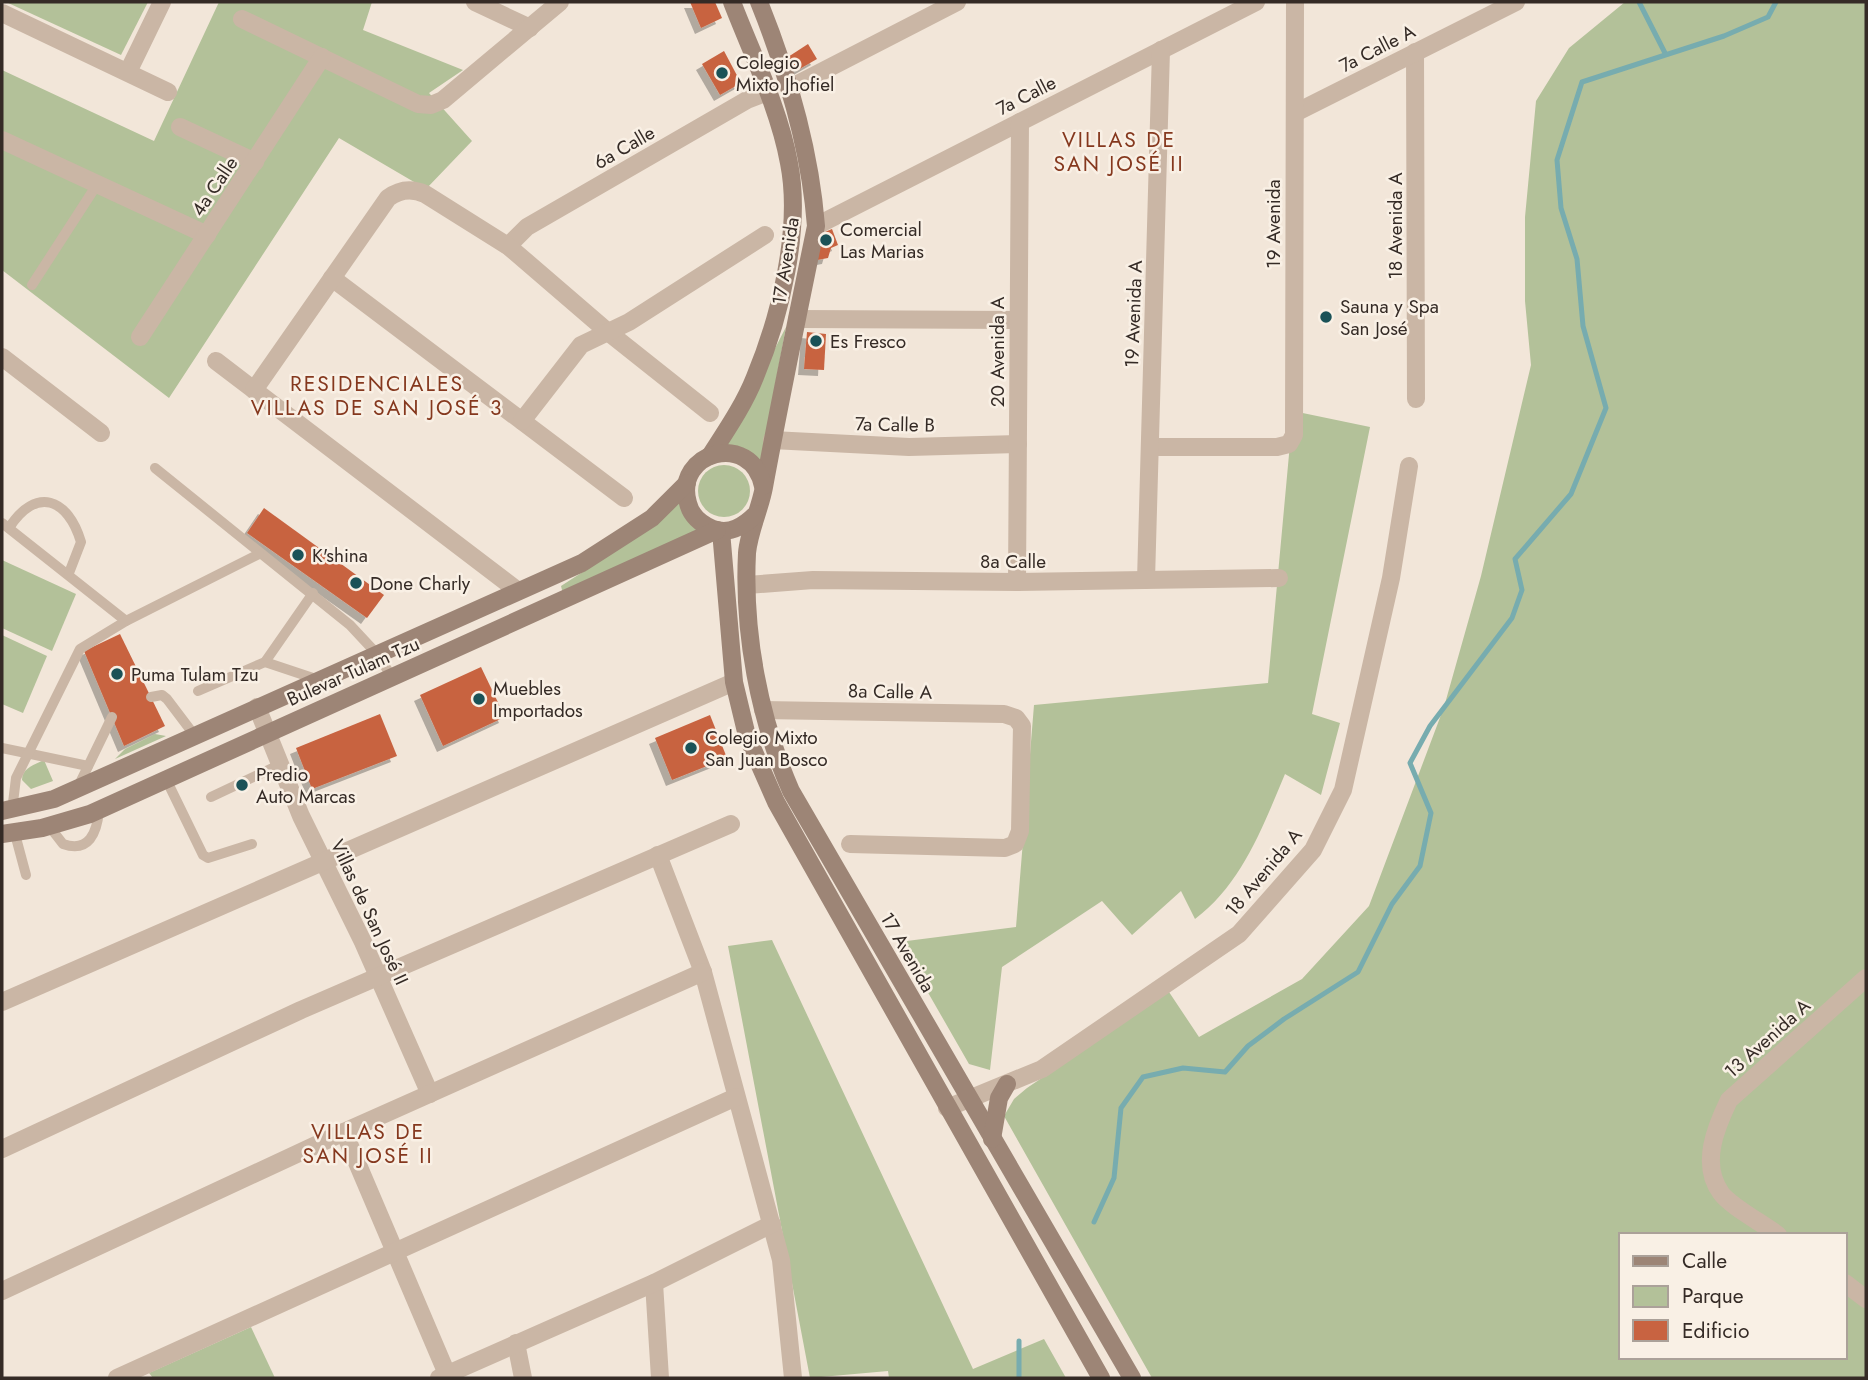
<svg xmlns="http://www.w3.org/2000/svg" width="1868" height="1380" viewBox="0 0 1868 1380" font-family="Jost,sans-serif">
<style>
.green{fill:#b3c199;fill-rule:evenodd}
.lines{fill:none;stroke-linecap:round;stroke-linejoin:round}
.stream{stroke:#77acaf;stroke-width:5}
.building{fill:#c86341;filter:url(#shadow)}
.service{stroke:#cab6a5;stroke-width:10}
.minor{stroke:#cab6a5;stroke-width:18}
.secondary{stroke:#9d8576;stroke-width:18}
.poi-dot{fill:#1b5257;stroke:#f9f0e5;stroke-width:2.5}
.labels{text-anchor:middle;stroke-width:5;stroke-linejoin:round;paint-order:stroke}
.street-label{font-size:19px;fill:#352b26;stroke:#f9f0e5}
.poi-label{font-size:19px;fill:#352b26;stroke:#f9f0e5;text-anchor:start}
.neighbourhood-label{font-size:21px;letter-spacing:2px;fill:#85381e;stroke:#f9f0e5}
</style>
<defs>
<filter id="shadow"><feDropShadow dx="-6" dy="6" stdDeviation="0" flood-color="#0004"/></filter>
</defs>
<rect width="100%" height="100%" fill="#f2e6d9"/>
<g class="green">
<path d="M6,2H148L121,55Z"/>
<path d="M219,2H372L363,30L463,70L429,93L472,141L426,189L339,138L169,398L2,270V70L154,141Z"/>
<path d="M1625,2H1866V1378H1152L1004,1116L1014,1099L1027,1088L1169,992L1199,1037L1302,979L1369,906L1444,707L1481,576L1531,365L1525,301V217L1536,101L1569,48ZM1621,1235H1845V1357H1621Z"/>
<path d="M786,327L763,450L760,468L724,447Z"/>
<path d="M1293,411L1370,427L1312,714L1340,723L1321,795L1285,774C1263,826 1242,884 1195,919L1181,891L1132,935L1102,901L1002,967L990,1070L969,1064L899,942L1016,927L1034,705L1268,683Z"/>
<circle cx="724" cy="491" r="26"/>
<path d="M681,497L702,528L563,594L561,586L657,524Z"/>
<path d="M2,560L76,594L52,651L2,628Z"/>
<path d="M2,635L47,656L23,713L2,704Z"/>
<path d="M155,734L166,736L115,759L125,749Z"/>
<path d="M44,760L53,781L31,789L22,780C22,768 34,765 44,760Z"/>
<path d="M772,940L973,1369L1044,1339L1066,1378H889L888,1371L810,1378L728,946Z"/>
<path d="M251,1327L275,1378H153L149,1373Z"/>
</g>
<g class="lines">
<g class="stream">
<path d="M1639,2L1665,53"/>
<path d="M1094,1222L1114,1178L1121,1108L1143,1077L1183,1068L1225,1072L1248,1046L1284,1019L1358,972L1392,904L1420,866L1431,813L1410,763L1430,726L1512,618L1522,590L1515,559L1571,494L1606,408L1583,326L1577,259L1561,208L1557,160L1582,82L1724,36L1768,17L1776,2"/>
<path d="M1019,1378V1341"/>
</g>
</g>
<g class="building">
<path d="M690,2H715L722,18L701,28Z"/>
<path d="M808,44L817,59L796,71L788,57Z"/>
<path d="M724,51L741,83L720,95L702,64Z"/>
<path d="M832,229L838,245L831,248L828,258L817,260L815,236Z"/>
<path d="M807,332L826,334L824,370L804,369Z"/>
<path d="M264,508L384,595L367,618L247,533Z"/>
<path d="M120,634L165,726L124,746L84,651Z"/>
<path d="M481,667L505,717L443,746L420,695Z"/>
<path d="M380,714L397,756L312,789L296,748Z"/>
<path d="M710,715L727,758L672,780L655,738Z"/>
</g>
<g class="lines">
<g class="service">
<path d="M32,285L98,183"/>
<path d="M155,468L350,625L377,654L392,677"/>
<path d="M2,523L126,621"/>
<path d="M9,528C36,486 68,498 81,542L69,573"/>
<path d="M265,662L319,680"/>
<path d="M198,691L265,662L313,593"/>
<path d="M151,697L162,695L167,699L195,736"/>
<path d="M2,748L88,766"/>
<path d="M166,779L203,855L208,858L252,844"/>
<path d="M78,787L112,717"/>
<path d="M211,797L279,765"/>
<path d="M12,811L16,778L80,649L126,621L259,554"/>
<path d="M49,826L63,844C89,853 97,833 99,810"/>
<path d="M15,834L26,875"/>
</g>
<g class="minor">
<path d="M475,2L530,28"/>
<path d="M2,13L168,92"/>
<path d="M242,19L418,104L431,105L443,100L560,2"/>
<path d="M1415,52L1416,399"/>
<path d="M128,72L162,2"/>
<path d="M790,88L957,2"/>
<path d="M1295,113L1516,2"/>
<path d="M180,127L255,162"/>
<path d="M2,140L207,235"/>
<path d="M816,226L1256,2"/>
<path d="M508,246L527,227L747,100L767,92"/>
<path d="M332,278L624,498"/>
<path d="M797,319L1018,320"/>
<path d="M140,337L322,57"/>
<path d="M2,357L101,433"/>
<path d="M216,361L518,591"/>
<path d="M254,390L388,198C400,189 412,188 425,194L508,246L608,332L710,413"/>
<path d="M522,421L581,345L629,322L765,235"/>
<path d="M772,440L909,447L1018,444"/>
<path d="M1150,447H1277L1289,444L1294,435L1295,2"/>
<path d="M1146,580L1161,50"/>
<path d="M1017,582L1020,122"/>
<path d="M747,585L813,580L1017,582L1279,578"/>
<path d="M257,707L301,816L363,942L430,1094"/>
<path d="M763,710L1004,714L1016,718L1022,726L1020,831L1015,844L1005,848L850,844"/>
<path d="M658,855L703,972L781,1260L793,1378"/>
<path d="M2,1002L734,682"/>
<path d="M947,1108L1042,1069L1239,934L1313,850L1343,790L1391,578L1409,466"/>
<path d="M344,1132L447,1374"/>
<path d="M2,1149L301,1010L731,824"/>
<path d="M1778,1235C1764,1224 1730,1206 1721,1193C1700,1164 1716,1127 1729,1100L1866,978"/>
<path d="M654,1283L660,1378"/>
<path d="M1845,1283L1866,1299"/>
<path d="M2,1291L344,1132L703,972"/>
<path d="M516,1343L523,1378"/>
<path d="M117,1378L736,1097"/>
<path d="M439,1378L654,1283L772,1224"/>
</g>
<g class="secondary">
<path d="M759,2C788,74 810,149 816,226C798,313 780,400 764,487C760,509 749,531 747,553C743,633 759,718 791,791L1132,1378"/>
<path d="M710,456C726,431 744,405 755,377C780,317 802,228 789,163C779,108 752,54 732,2"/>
<path d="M756,514C744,526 730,535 713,529C701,524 691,516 688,503C673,452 751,430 763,486"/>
<path d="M721,531L734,682L747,736L776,802L1101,1378"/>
<path d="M2,811L54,799L582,563L652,518L687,483"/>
<path d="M2,834L42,828L90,814L717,530"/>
<path d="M992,1139L999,1098L1007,1084"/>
</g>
</g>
<g class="poi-dot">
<circle cx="722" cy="73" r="7"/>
<circle cx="826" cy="240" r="7"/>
<circle cx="1326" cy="317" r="7"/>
<circle cx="816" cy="341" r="7"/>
<circle cx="298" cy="555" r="7"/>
<circle cx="356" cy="583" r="7"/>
<circle cx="117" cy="674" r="7"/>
<circle cx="479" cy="699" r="7"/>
<circle cx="691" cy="748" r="7"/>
<circle cx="242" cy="785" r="7"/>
</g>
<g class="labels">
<g class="street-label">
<text transform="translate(1377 48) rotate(-27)" y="7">7a Calle A</text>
<text transform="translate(1026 95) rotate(-27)" y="7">7a Calle</text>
<text transform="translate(624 147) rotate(-30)" y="7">6a Calle</text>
<text transform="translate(214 186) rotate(-56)" y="7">4a Calle</text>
<text transform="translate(1273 224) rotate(-90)" y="7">19 Avenida</text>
<text transform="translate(1395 226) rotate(-90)" y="7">18 Avenida A</text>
<text transform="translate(785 261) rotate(-81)" y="7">17 Avenida</text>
<text transform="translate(1133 314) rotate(-88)" y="7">19 Avenida A</text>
<text transform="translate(997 352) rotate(-90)" y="7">20 Avenida A</text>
<text transform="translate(895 424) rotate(1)" y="7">7a Calle B</text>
<text x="1013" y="568">8a Calle</text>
<text transform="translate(353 671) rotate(-24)" y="7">Bulevar Tulam Tzu</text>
<text transform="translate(890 691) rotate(1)" y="7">8a Calle A</text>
<text transform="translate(1263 872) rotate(-50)" y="7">18 Avenida A</text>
<text transform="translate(370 912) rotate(65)" y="7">Villas de San José II</text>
<text transform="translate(908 952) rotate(60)" y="7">17 Avenida</text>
<text transform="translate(1767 1038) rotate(-42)" y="7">13 Avenida A</text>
</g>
<g class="poi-label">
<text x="736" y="69">Colegio<tspan x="736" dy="22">Mixto Jhofiel</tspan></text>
<text x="840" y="236">Comercial<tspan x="840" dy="22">Las Marias</tspan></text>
<text x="1340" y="313">Sauna y Spa<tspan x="1340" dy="22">San José</tspan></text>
<text x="830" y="348">Es Fresco</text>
<text x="312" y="562">K'shina</text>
<text x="370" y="590">Done Charly</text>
<text x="131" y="681">Puma Tulam Tzu</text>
<text x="493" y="695">Muebles<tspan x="493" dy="22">Importados</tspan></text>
<text x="705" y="744">Colegio Mixto<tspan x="705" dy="22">San Juan Bosco</tspan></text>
<text x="256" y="781">Predio<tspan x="256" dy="22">Auto Marcas</tspan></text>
</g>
<g class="neighbourhood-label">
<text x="1119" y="147">VILLAS DE<tspan x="1119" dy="24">SAN JOSÉ II</tspan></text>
<text x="377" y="391">RESIDENCIALES<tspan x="377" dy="24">VILLAS DE SAN JOSÉ 3</tspan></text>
<text x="368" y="1139">VILLAS DE<tspan x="368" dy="24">SAN JOSÉ II</tspan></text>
</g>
</g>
<rect width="1868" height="1380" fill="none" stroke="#352b26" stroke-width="7"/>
<rect x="1619" y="1233" width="228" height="126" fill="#f9f0e5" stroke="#aba199" stroke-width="2"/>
<rect x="1633" y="1256" width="35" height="10" fill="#9d8576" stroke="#aba199" stroke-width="2"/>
<text x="1682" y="1268" font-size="21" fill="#352b26">Calle</text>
<rect x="1633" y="1286" width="35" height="21" fill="#b3c199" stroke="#aba199" stroke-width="2"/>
<text x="1682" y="1303" font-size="21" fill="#352b26">Parque</text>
<rect x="1633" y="1320" width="35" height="21" fill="#c86341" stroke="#aba199" stroke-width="2"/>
<text x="1682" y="1338" font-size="21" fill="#352b26">Edificio</text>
</svg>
